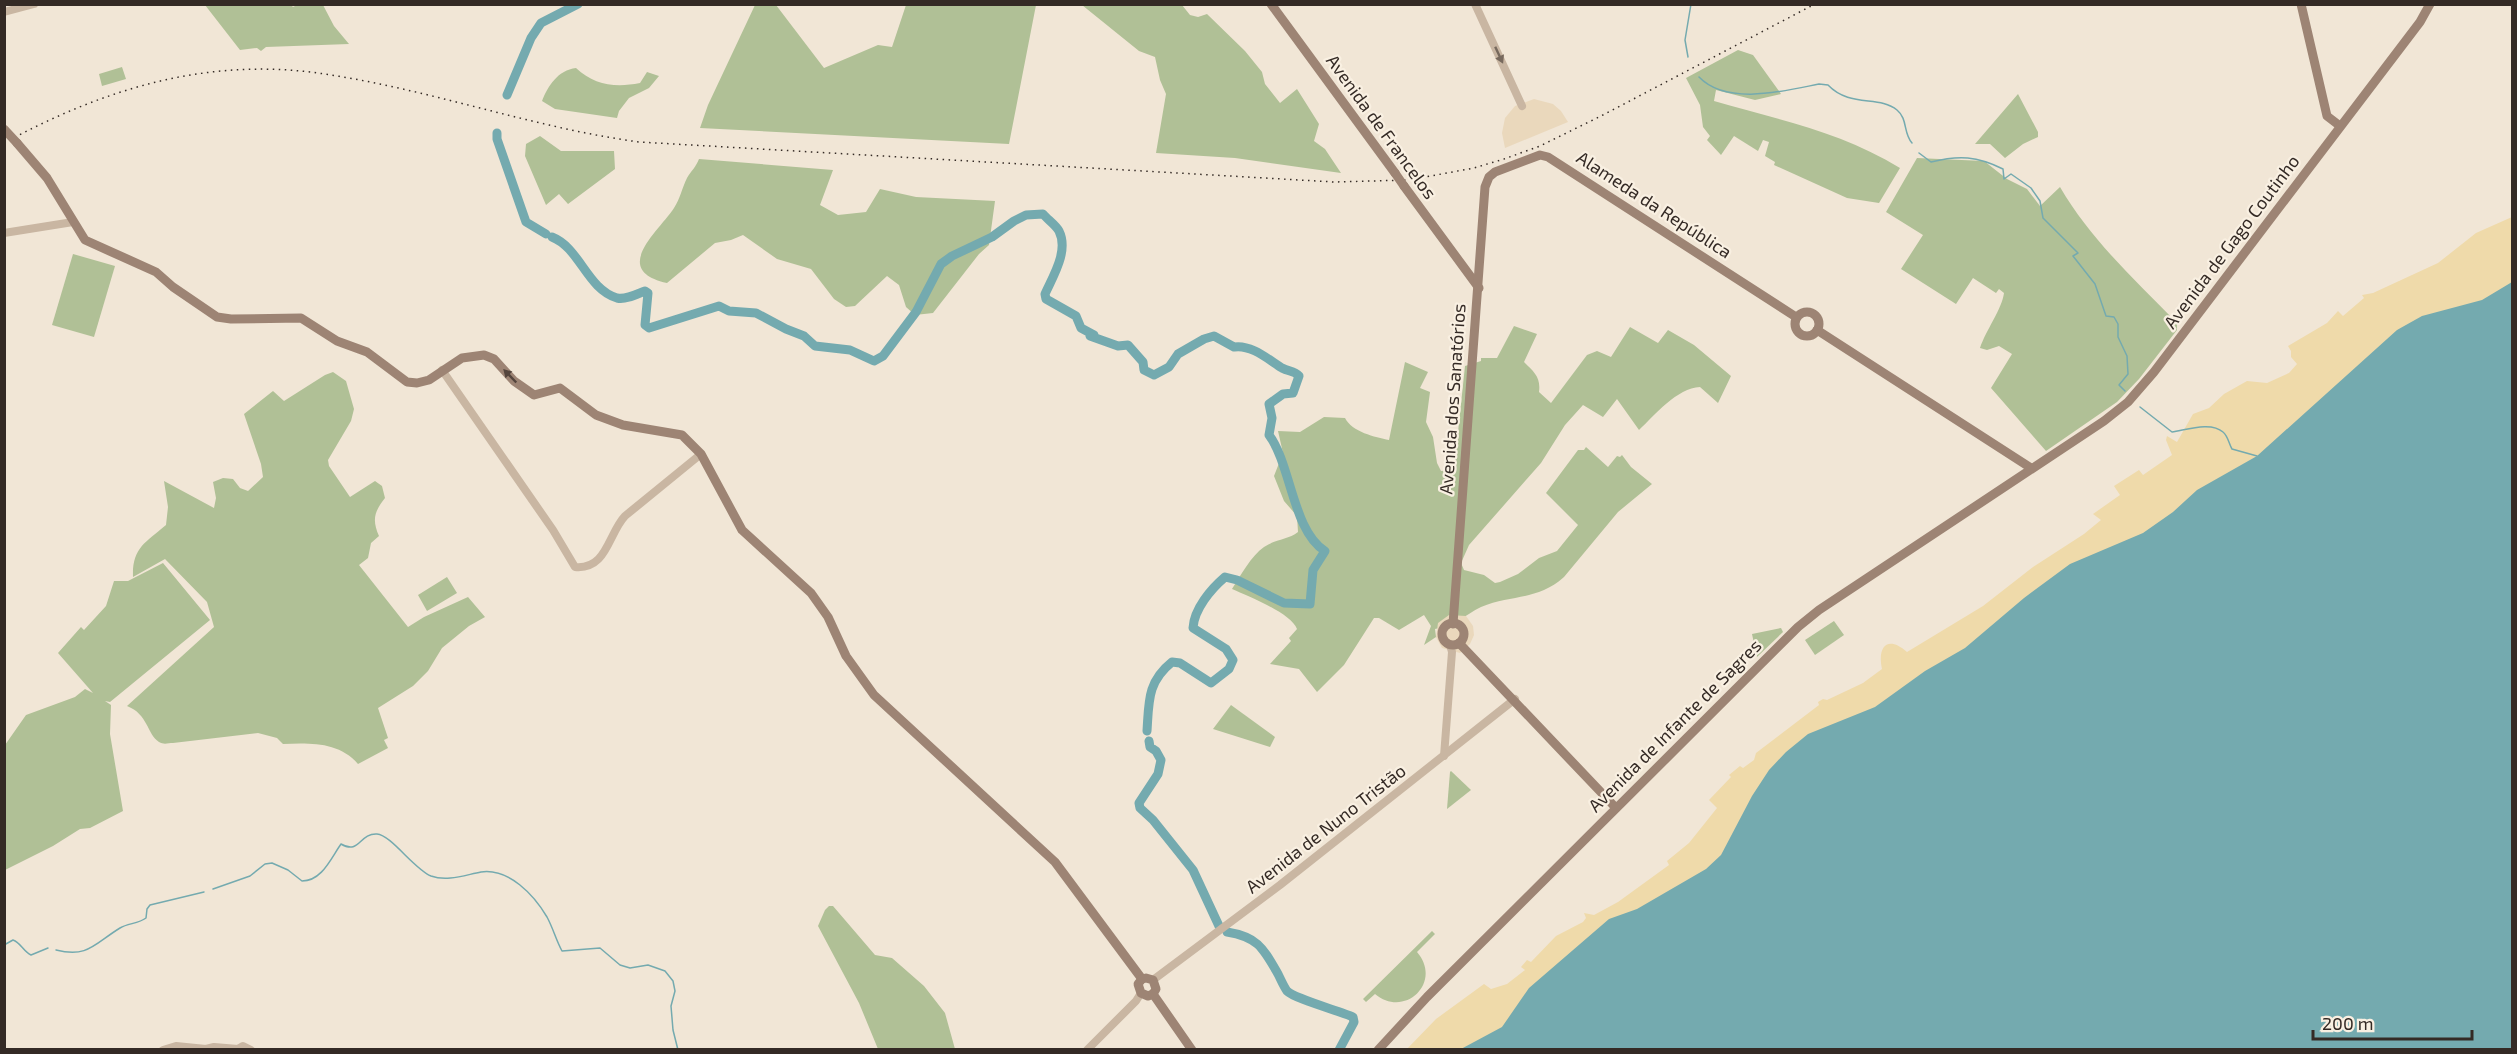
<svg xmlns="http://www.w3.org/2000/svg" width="2517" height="1054" viewBox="0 0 2517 1054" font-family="'Exo 2',sans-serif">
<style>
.green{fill:#b0c096}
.sand{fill:#efdaaa}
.plaza{fill:#ead8bc}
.water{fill:#74aaaf}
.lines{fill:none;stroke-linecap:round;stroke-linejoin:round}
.stream{stroke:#74aaaf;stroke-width:1.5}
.river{stroke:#74aaaf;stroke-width:9}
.tertiary{stroke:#c9b6a2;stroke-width:8}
.secondary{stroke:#9d8474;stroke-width:9}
.rail{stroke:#342a25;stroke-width:1.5;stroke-dasharray:1.5 4.5;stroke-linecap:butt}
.secondary-bridge{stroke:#9d8474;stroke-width:9}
.oneway{fill:#77695d}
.oneway2{fill:#54453d}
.labels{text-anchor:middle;stroke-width:4.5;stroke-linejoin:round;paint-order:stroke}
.street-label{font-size:18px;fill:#342a25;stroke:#f9f0e2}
</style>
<rect width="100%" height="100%" fill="#f1e6d6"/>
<g class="green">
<path d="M291,5L293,7L297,5H323L334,26L349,44L266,47L261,51L257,48L240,50L205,5Z"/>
<path d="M755,5H776L824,68L878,45L892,47L906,5H1036L1009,144L700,128L708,105Z"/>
<path d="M1082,5H1182L1190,15L1198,17L1207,14L1245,51L1262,72L1265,84L1280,103L1297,89L1319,124L1314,141L1325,149L1341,173L1235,158L1156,153L1166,94L1160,80L1155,57L1139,51Z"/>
<path d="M1738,50L1753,55L1781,94L1755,100L1716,90L1714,101C1780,120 1842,132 1900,168L1879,203L1847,198L1774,165L1775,162L1765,156L1769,142L1763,140L1758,151L1734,136L1721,155L1707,140L1710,136L1703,127L1700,105L1686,78Z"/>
<path d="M122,67L126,79L102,86L99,74Z"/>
<path d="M576,68C594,85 615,88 640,83L647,72L659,76L649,88L629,98L619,111L617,118L555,109L542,101C548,86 558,70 576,68Z"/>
<path d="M2018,94L2038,132V137L2023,144L2005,158L1990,144H1975Z"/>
<path d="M540,136L561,151H614L615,169L568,204L559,194L546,205L525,156L526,144Z"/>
<path d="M1917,158L1984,161L2007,179L2027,189L2040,206L2060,187C2091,240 2135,280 2177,323V330L2139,379L2117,402L2046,451L1991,388L2012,354L1999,346L1987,350L1980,348C1986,330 2002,309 2004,293L1999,289L1996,293L1973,278L1956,304L1901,269L1923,235L1886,212Z"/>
<path d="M699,159L833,170L820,205L838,215L866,212L880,189L916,197L995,201L989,245L979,254L933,313L915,315L906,307L899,285L887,276L855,306L846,307L834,299L811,269L777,259L743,235L731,240L715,243L667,283C610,270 658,232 674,208C680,199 682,188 687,178C691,171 696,167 699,159Z"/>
<path d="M73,254L115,266L94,337L52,325Z"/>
<path d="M1514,326L1537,334L1524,362C1534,372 1541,377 1539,392L1551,403L1587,355L1597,351L1611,357L1630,327L1658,343L1668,330L1694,345L1731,376L1718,403L1700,387C1677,388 1655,415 1639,430L1617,399L1603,417L1583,405L1565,425L1541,463L1469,545L1461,563L1464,570L1484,575L1495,583L1500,582L1518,574L1539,558L1557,551L1578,525L1546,493L1578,450H1584L1586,447L1608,467L1617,456L1620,457L1622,455L1631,467L1652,484L1618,512L1564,577C1537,601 1512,594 1481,607C1465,615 1454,626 1435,629L1436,637L1424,645L1431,626L1424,615L1399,630L1379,618H1374L1344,665L1317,692L1299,669L1270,664L1291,641L1289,638L1297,629C1291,613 1248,596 1232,589C1241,575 1251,556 1264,547C1275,539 1288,540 1298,532L1297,516L1284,501L1274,476L1283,453L1278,431L1300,432L1324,417L1345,418C1352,432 1375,437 1389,440L1405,362L1428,372L1420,388L1430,392L1426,422L1433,437L1437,463L1441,471L1454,470L1465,366L1481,361V358H1497Z"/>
<path d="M333,372L346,381L354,409L351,421L328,460L329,466L350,497L375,481L382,486L385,498C374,512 372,520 379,536L371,543L368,558L359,565L408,627L424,617L468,597L485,617L469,626L442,648L428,671L413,686L378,708L388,738L384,740L388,748L358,764C339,742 311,743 283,744L277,738L258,733L173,743C168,743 164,745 159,742C147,734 148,714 127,706L214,627L207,602L165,559L133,577C132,548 145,543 166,525L168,507L164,481L214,508L216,498L213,482L223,478L233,479L240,488L248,491L263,477L261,464L244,414L273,391L284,401L325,375Z"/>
<path d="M163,563L210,620L110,702L105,701L111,705L110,734L123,811L90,828L80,829L53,846L5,870V745L26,715L75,697L85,689L93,693L58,653L81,627L84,630L106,606L114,581H128Z"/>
<path d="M447,577L457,593L427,611L418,595Z"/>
<path d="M1834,621L1844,635L1815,655L1805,640Z"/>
<path d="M1781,628L1783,632L1757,657L1752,634Z"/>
<path d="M1231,705L1275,737L1270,747L1213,729Z"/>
<path d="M1451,771L1471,790L1447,809L1450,772Z"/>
<path d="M829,906H833L875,955L892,958L924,986L945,1013L955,1049H878L859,1003L818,926L825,910Z"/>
<path d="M1432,931L1435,934L1417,952C1443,982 1405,1019 1375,994L1366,1002L1363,999Z"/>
</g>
<path class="sand" d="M2512,217V303L1728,862L1506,1049L1406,1050L1436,1019L1484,984L1491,989L1507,984L1525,970L1521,967L1527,960L1531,962L1556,936L1583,922L1586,918L1584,913L1594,915L1618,902L1669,865L1667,861L1689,843L1717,808L1709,800L1731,777L1729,775L1740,766L1743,768L1754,760L1756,753L1819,705L1818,702L1823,699L1827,700L1863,683L1882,669C1877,646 1888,635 1907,652L1983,606L2033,567L2084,534L2101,520L2093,514L2120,495L2114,486L2139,470L2143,475L2172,455L2166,440L2167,436L2177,442L2193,414L2209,408L2224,394L2247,381L2267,383L2289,373L2297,364L2291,357V351L2288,346L2327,323L2338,311L2343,316L2364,298L2362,295L2373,293L2438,263L2476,233Z"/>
<g class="plaza">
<path d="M1534,99L1553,104L1561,111L1568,122L1505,148L1502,133L1505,118L1515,106Z"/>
<path d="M1449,615L1466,616L1473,626L1474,635L1470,644L1460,653L1442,648L1436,637L1438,623Z"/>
</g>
<path class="water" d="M2512,282V1049H1461L1502,1027L1529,988L1609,919L1637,909L1706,869L1721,855L1752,796L1769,770L1786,752L1808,734L1875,707L1925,671L1965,648L2024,598L2070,564L2143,533L2173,512L2197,490L2257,456L2397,330L2422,316L2482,300Z"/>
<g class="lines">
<g class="stream">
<path d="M1688,57L1685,40L1691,4"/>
<path d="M1699,77C1727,106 1784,91 1819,84L1828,85C1850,108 1879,95 1897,110C1908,119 1903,133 1912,143"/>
<path d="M1919,153L1931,162C1959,155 1977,156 2003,169L2004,179L2011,174L2031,188L2040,201L2043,218L2078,253L2073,256L2095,284L2106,316L2114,317L2118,324V337L2127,356L2128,374L2119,385L2125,391"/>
<path d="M2140,407L2172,432C2186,430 2211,421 2223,432C2228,436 2229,444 2232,449L2257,456"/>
<path d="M213,889L250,876L265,864L272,863L288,870L302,881C322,881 331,858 341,844C360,855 359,833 377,834C391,835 414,869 431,876C447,882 465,875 481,872C509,868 534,895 547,917C553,928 556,940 562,951L600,948L620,965L630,968L648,965L665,971L673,981L675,991L671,1006L673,1030L678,1050"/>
<path d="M4,945L13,940C21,943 23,951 31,955L48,948"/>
<path d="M56,950C88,958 94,944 120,928C128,923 138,924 146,918L147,909L150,905L204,892"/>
</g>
<g class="river">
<path d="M507,95L531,38L541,23L578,4"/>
<path d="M497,133V139L526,222L546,234"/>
<path d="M552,237C580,248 587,289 617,298C626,300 637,294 645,291L648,293L645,325L649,328L719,306L729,311L756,313L786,329L804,336L815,346L850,350L874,361L883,356L916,312L941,264L952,256L992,237L1014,221L1026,215L1043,214C1047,219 1056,225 1059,231C1069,251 1053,276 1045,294L1046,299L1076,316L1081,328L1094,335L1090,336L1118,346L1128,345L1143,362L1144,370L1154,375L1169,367L1178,354L1204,339L1214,336L1234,347C1251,344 1269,360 1282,368C1289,372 1294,370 1299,376L1293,393L1283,394L1269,404L1272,418L1269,435C1291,464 1293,532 1325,551L1313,570L1310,604L1284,603L1237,580L1225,577C1211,589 1194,609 1193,628L1226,649L1233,660L1229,669L1211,683L1180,663L1172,662C1147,682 1149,702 1147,731"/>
<path d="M1149,741L1150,747L1156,751L1161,760L1158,774L1139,803L1140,808L1153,820L1193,870L1219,926"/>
<path d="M1227,932C1258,937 1263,948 1278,974C1281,980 1284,987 1287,991C1295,999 1340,1011 1353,1017L1354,1022L1339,1050"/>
</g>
<g class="tertiary">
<path d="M1475,4L1522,106"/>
<path d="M4,12L34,4"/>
<path d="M4,233L73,222"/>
<path d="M442,370L553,530L575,567C607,570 608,534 625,516L701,454"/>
<path d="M1444,756L1452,652L1450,645"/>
<path d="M1153,980L1280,885L1515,699"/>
<path d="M163,1050L176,1046L206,1049L214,1047L238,1049L243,1046L251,1050"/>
<path d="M1087,1050L1136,1001L1141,993"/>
</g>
<g class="secondary">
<path d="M1271,4L1395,173"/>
<path d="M2301,4L2327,116L2340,126"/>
<path d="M17,143L47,178L85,240L156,272L173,287L217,317L231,319L301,318L337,341L367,352L407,382L417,383L429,380L462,358L484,355L494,359L514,381L534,395L560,388L596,415L623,425L682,435L701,454L742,530L811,593L828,617L846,656L874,695L1055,862L1142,979"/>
<path d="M1404,186L1479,288"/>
<circle cx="1807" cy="324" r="12"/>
<path d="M1817,330L2031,468"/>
<circle cx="1453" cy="634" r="11"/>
<path d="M1453,624L1485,187L1489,177L1495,172L1540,155L1548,157L1796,317"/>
<path d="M1459,643L1616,808"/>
<path d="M1142,979L1138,984L1141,993L1148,996L1153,994"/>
<path d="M1142,979L1146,978L1153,980L1156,989L1153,994"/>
<path d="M1153,994L1192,1050"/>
<path d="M1378,1050L1427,997L1798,627L1819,610L2104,421L2128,402L2154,372L2420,22L2430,4"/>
</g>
<path class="rail" d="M4,143C100,91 200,59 310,72C421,86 528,127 639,142L1334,182L1409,180L1474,168L1504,159L1540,146L1601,116L1815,4"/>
<g class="secondary-bridge">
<path d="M4,129L17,143"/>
<path d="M1395,173L1404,186"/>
</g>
</g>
<defs><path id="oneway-solid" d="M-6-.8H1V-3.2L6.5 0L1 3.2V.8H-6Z" transform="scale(1.5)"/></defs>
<use class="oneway" href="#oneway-solid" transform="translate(1499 55) rotate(65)"/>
<use class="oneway2" href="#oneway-solid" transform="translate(510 376) rotate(-134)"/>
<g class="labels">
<g class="street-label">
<text transform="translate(1381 127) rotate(54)" y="6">Avenida de Francelos</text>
<text transform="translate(1654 205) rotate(33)" y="6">Alameda da República</text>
<text transform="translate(2232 242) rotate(-53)" y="6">Avenida de Gago Coutinho</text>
<text transform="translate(1453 399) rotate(-86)" y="6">Avenida dos Sanatórios</text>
<text transform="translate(1675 726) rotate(-45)" y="6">Avenida de Infante de Sagres</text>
<text transform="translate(1326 829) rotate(-38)" y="6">Avenida de Nuno Tristão</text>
</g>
</g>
<rect width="2517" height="1054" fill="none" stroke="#342a25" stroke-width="12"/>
<path d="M2313 1030v9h159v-9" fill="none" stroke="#342a25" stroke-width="3"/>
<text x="2322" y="1030" font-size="18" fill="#342a25" stroke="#f9f0e2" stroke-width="4.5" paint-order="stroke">200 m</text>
</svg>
